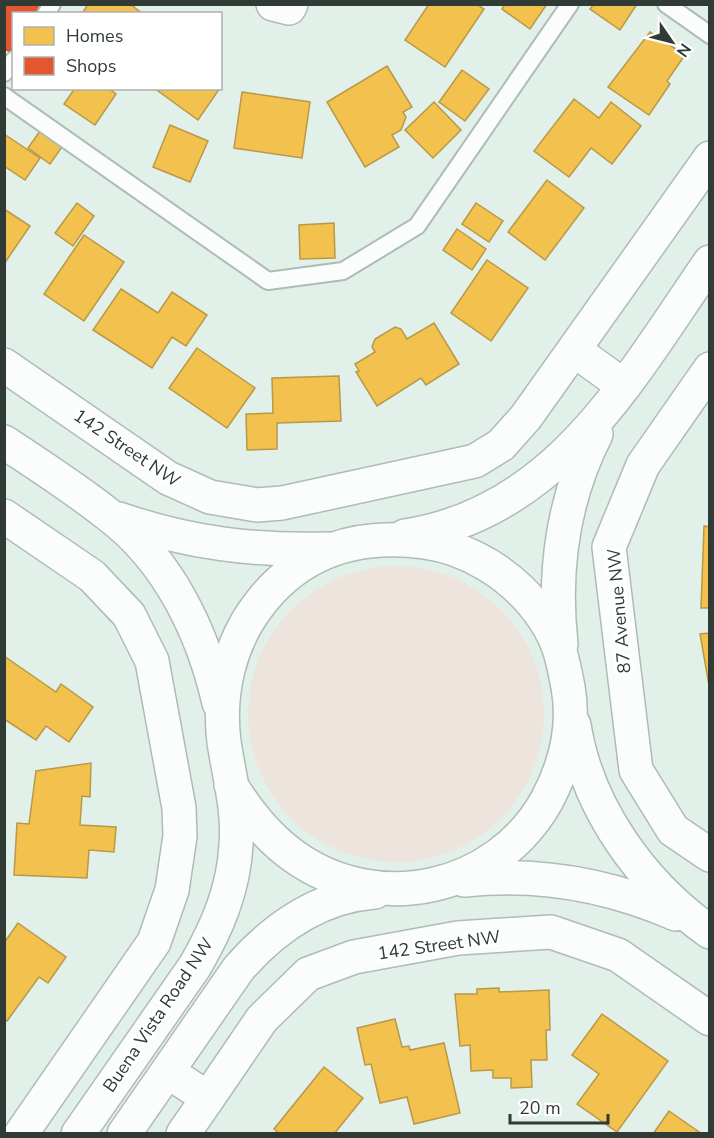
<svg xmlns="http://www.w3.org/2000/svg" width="714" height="1138" viewBox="0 0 714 1138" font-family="'Nunito Sans',sans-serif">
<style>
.green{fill:#ede4dd}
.homes{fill:#f2c14e;stroke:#b89947;stroke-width:1.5}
.shops{fill:#e4572e;stroke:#ae4f30;stroke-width:1.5}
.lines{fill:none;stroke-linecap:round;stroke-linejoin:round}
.lane-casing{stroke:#b0bbb6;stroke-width:20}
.street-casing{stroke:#b0bbb6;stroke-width:36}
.secondary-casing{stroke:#b0bbb6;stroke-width:36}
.lane{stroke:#fafdfc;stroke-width:16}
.street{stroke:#fafdfc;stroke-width:33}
.secondary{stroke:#fafdfc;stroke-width:33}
.labels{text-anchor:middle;stroke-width:6;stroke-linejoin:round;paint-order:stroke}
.street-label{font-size:18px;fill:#303b36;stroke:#fff}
</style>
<rect width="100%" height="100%" fill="#e1f0e9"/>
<circle class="green" cx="396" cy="714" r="148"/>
<g class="homes">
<path d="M88,4H130L143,14H82Z"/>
<path d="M429,4H476L484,9L445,67L405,40Z"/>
<path d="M505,4H547L530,29L502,9Z"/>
<path d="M594,4H637L620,30L590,9Z"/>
<path d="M650,32L685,55L667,81L670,84L649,115L608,87Z"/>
<path d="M387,66L412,107L403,112L406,117L401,130L392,135L399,147L365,167L327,102Z"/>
<path d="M462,70L489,89L465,121L439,102Z"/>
<path d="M75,88H108L116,94L95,125L64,104Z"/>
<path d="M154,88H220L198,120Z"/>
<path d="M242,92L310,102L302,158L234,148Z"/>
<path d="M574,99L599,118L611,102L641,126L612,164L591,148L569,177L534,151Z"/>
<path d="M434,102L461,130L433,158L405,130Z"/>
<path d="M170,125L208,141L190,182L153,167Z"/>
<path d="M40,131L62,147L50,164L28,148Z"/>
<path d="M4,134L40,158L25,180L4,166Z"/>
<path d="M547,180L584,208L545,260L508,232Z"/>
<path d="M77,203L94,216L73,246L55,233Z"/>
<path d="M476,203L503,221L489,242L462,224Z"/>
<path d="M4,209L30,226L4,264Z"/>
<path d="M334,223L335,258L300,259L299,225Z"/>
<path d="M457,229L486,249L472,270L443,250Z"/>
<path d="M84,235L124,262L84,321L44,294Z"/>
<path d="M487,260L528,288L491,341L451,313Z"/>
<path d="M121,289L158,313L172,292L207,315L186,346L172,337L152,368L93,330Z"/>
<path d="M434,323L459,364L426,385L421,378L377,406L356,372L359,371L355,364L375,352L372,347L375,339L395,327L401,329L407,339Z"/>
<path d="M197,348L255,388L227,428L169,388Z"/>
<path d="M339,376L341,421L277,423V449L247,450L246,414L273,413L272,378Z"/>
<path d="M704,526L710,527V608H701Z"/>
<path d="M710,633V691L700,634Z"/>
<path d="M4,656L56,692L61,684L93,707L69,742L46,726L36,740L4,719Z"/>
<path d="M91,763L90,797L82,796L80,825L116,827L114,852L89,850L87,878L14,875L17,823L29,824L36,771Z"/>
<path d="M18,923L66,957L48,983L39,977L7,1021L4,1020V943Z"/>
<path d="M499,988V992L549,990L550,1030H546L547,1060H531L532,1087L511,1088V1078H493V1070L471,1071L470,1045L460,1046L455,994H477V989Z"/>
<path d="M602,1014L668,1061L617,1132L577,1104L599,1074L572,1055Z"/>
<path d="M395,1019L402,1047L409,1046L410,1050L444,1043L460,1113L414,1124L407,1097L380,1103L371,1064L365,1065L357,1028Z"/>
<path d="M324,1067L363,1098L334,1134H280L274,1129Z"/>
<path d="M669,1111L702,1134H653Z"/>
</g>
<path class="shops" d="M4,4H43L37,14H14V47L10,52L4,48Z"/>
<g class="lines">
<defs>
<g id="lane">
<path d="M666,4L710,35"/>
<path d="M46,14L52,4"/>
<path d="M4,73L14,60"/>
<path d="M4,96L268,281L343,271L417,226L570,4"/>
</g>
<g id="street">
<path d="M273,4L289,8L291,4"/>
<path d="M574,350L624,386"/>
<path d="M4,365L168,478L210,497L257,505L282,503L475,461L501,445L526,417L710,158"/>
<path d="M710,369L643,465L609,547L636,770L673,830L710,855"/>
<path d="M4,516L92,576L129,615L152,661L179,808L180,836L172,890L154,942L21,1134"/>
<path d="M168,1072L208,1098L183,1134"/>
<path d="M208,1098L262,1019L308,974L354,957L458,938L551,932L618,955L710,1019"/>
</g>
<g id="secondary">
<path d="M4,442C40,466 76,489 110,516C169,561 203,633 219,703"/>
<path d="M119,519C188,543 254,551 327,549"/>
<path d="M405,536C558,513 630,377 710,262"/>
<path d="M561,644C553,572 563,499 596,434"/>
<path d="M574,725C587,808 642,884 710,932"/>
<path d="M464,880C538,872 607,884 676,914"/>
<path d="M78,1134L195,966C217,928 234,889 236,844C239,810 229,776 224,742C218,694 229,644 258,606C299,551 357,533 424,542C468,548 511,574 538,610C558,636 562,655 568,687C575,726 565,766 547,800C497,890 379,916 295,857C268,838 248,813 231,785"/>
<path d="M124,1134L239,968C274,928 320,896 375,892"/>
</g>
</defs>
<use href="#lane" class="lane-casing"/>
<use href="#street" class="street-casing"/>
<use href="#secondary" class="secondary-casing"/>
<use href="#lane" class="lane"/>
<use href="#street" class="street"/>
<use href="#secondary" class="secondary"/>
</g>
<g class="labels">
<g class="street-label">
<text transform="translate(127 448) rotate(34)" y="6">142 Street NW</text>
<text transform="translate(619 611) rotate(-95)" y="6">87 Avenue NW</text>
<text transform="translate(439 945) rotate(-8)" y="6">142 Street NW</text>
<text transform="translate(158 1015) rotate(-56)" y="6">Buena Vista Road NW</text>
</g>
</g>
<rect width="714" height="1138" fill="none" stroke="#303b36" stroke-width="12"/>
<rect x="12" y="12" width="210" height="78" fill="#ffffff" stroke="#acb1af" stroke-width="1.5"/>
<rect x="24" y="27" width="30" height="18" fill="#f2c14e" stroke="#acb1af" stroke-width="1.5"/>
<text x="66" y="42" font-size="18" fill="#303b36">Homes</text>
<rect x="24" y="57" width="30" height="18" fill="#e4572e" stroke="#acb1af" stroke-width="1.5"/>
<text x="66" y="72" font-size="18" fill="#303b36">Shops</text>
<g transform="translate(672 42) rotate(125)" stroke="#ffffff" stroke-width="4.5" paint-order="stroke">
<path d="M0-4.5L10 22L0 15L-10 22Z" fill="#303b36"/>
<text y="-9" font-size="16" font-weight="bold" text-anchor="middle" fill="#303b36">N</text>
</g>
<path d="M510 1114v9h98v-9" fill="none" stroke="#303b36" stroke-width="3"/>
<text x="519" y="1114" font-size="18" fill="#303b36" stroke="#ffffff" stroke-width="4.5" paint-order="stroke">20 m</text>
</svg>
